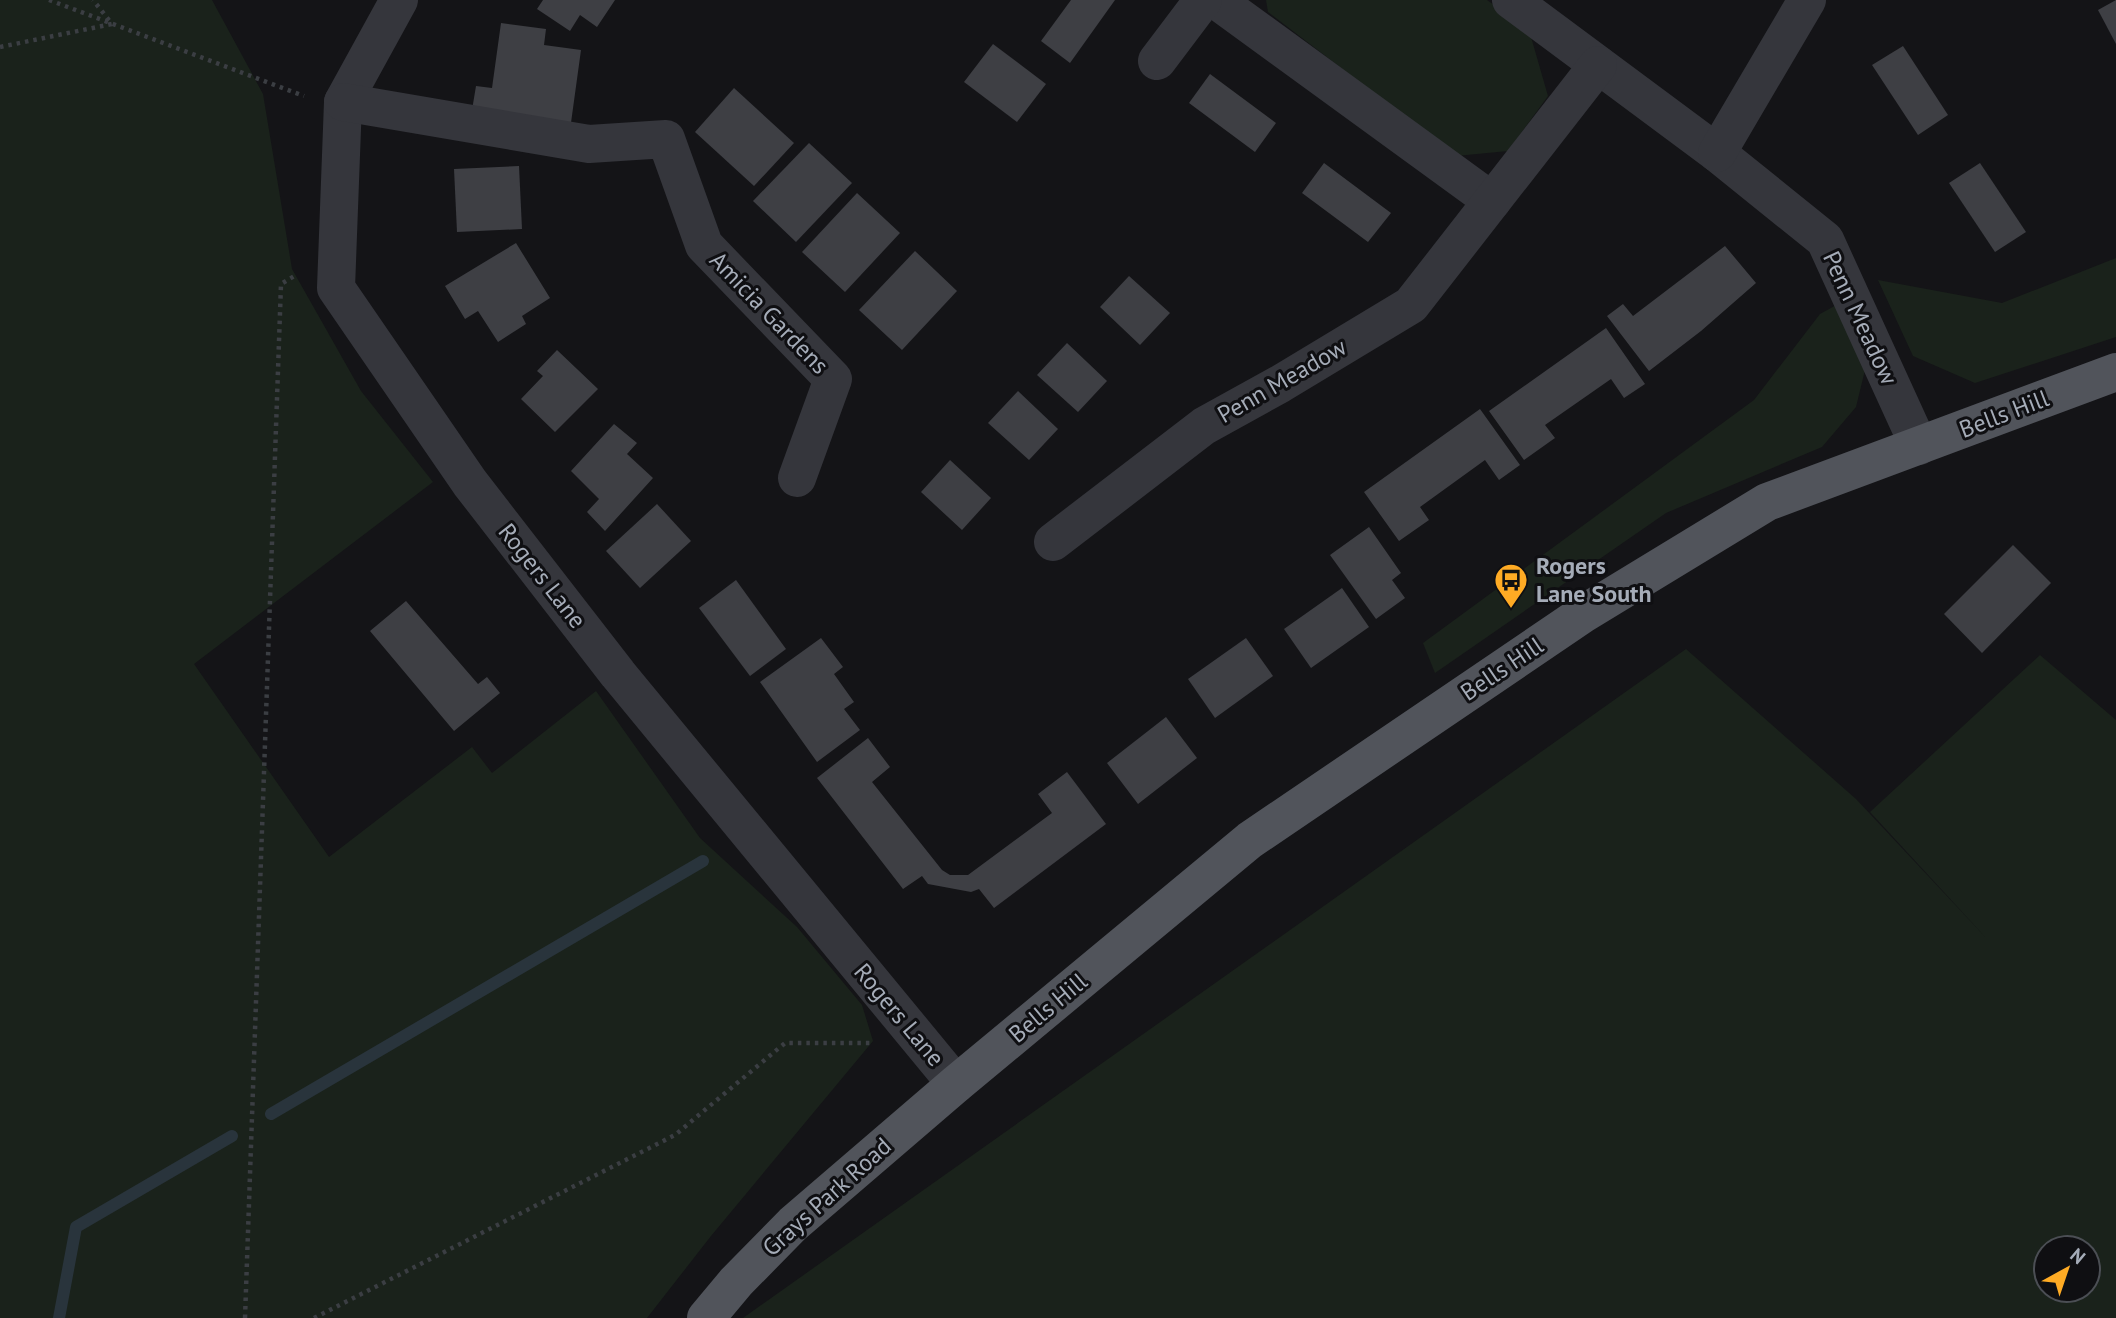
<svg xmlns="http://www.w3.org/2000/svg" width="2116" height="1318" viewBox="0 0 2116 1318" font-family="'PT Sans',sans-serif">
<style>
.green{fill:#1a221b;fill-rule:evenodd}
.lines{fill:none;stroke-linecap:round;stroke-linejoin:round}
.stream{stroke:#29343c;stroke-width:12}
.building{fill:#3e3f44}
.path{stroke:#3b3e43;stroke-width:4.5;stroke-dasharray:3.5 5;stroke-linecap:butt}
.minor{stroke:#35363c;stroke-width:38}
.major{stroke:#51545b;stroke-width:38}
.labels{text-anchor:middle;stroke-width:6;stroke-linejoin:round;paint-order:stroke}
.street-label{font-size:24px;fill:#a5acb8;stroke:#0f0f12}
.poi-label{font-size:24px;font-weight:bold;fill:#a5acb8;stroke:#0f0f12;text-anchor:start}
</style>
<rect width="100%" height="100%" fill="#141417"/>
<g class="green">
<path d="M0,0H212L263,94L292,269L361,391L433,482L194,664L329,857L472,747L492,773L596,691L700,838L797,927L862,1005L873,1041L711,1236L647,1318H0Z"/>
<path d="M1266,0H1487L1529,30L1548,96L1508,151L1456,156L1268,12Z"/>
<path d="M2116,258V337L1975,383L1913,356L1878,280L2002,303Z"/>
<path d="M1840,303L1865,370L1856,407L1822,447L1666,513L1435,673L1423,643L1754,400L1820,314Z"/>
<path d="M1686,649L1856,799L1989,941L1870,812L2040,655L2116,720V1318H743ZM2046,1248H2088V1290H2046Z"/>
</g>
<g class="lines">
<g class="stream">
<path d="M271,1114L703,861"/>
<path d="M59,1318L76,1227L232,1136"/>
</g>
</g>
<g class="building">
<path d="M543,0H615L597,27L580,15L570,31L537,9Z"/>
<path d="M1071,0H1115L1070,63L1041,41Z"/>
<path d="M2116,0V44L2098,10Z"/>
<path d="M501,23L546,29L544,45L581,50L570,130L471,116L476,86L492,88Z"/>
<path d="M993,44L1046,84L1017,122L964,82Z"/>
<path d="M1903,46L1948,115L1918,135L1872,65Z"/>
<path d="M1210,74L1276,123L1255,152L1189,103Z"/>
<path d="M734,88L794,143L754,186L695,132Z"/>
<path d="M809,143L852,183L796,242L753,201Z"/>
<path d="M1324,163L1391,213L1368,242L1302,193Z"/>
<path d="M1980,163L2026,232L1995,252L1949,183Z"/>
<path d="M519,166L522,229L457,232L454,169Z"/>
<path d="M857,193L900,233L845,292L802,252Z"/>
<path d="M516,243L550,298L522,316L526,324L498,342L478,311L465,319L445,286Z"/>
<path d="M1725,246L1756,283L1701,331L1649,371L1607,316L1623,304L1633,316Z"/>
<path d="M915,251L957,291L902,350L859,310Z"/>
<path d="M1129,276L1170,313L1140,345L1100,307Z"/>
<path d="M1606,328L1645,384L1624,398L1611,379L1545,425L1555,438L1524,460L1489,411Z"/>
<path d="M1067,343L1107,381L1078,412L1037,375Z"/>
<path d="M557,350L598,389L555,432L521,399L543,376L537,371Z"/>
<path d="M1018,391L1058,429L1029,460L988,423Z"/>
<path d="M1480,409L1520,465L1499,480L1485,460L1420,507L1429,520L1399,541L1364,492Z"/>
<path d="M614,424L637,443L627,454L653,478L605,531L587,512L599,499L571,471Z"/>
<path d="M950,460L991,498L962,530L921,492Z"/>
<path d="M657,504L691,541L640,588L606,551Z"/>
<path d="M1369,527L1401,573L1392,580L1405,598L1376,619L1330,555Z"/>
<path d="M2013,545L2051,583L1982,653L1944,614Z"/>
<path d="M736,580L786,649L750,676L699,608Z"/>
<path d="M1342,588L1369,627L1311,668L1284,629Z"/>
<path d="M406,601L478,684L487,677L500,693L454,731L370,631Z"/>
<path d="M821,638L843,667L834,674L854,702L844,709L860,730L817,762L760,682Z"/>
<path d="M1246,638L1273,676L1215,718L1188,679Z"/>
<path d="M1166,717L1197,758L1138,804L1107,763Z"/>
<path d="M868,738L890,767L872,782L942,870L950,875H968L1052,813L1038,794L1067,772L1106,824L994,908L979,889L971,892L928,884L922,876L903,889L817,778Z"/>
</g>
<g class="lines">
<g class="path">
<path d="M49,0L304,96"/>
<path d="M0,47L112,24L93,0"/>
<path d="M245,1318L281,284L296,275"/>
<path d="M314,1318L675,1135L785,1043H872"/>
</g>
<g class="minor">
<path d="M399,0L343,102L336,288L470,483L618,674L956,1084"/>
<path d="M1216,0L1492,201"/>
<path d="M1511,0L1717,153L1825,240L1919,446"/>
<path d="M1157,61L1203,0"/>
<path d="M343,102L589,144L666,139L704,245L833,379L797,478"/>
<path d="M1717,153L1807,0"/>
<path d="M1053,542L1204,426L1280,384L1411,305L1598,65"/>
</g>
<path class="major" d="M706,1318L736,1282L793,1224L956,1084L1250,840L1583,614L1767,502L2116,372"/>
</g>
<defs>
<symbol id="bus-pin" viewBox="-11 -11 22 30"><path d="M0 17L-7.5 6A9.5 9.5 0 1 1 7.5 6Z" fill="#ffab24" stroke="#0f0f12"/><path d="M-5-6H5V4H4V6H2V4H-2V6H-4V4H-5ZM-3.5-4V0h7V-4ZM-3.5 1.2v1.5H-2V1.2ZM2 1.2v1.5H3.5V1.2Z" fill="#111"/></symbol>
</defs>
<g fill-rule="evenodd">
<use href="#bus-pin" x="1492" y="561" width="38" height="52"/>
</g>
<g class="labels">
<g class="street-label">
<text transform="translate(769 313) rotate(46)" y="8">Amicia Gardens</text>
<text transform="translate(1860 318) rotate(65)" y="8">Penn Meadow</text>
<text transform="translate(1282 381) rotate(-30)" y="8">Penn Meadow</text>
<text transform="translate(2004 414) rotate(-21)" y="8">Bells Hill</text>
<text transform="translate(542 576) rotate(52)" y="8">Rogers Lane</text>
<text transform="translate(1502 669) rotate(-34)" y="8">Bells Hill</text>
<text transform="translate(1048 1008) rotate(-40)" y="8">Bells Hill</text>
<text transform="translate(899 1015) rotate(50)" y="8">Rogers Lane</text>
<text transform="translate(827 1197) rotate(-42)" y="8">Grays Park Road</text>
</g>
<g class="poi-label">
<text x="1536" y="574">Rogers<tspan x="1536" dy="28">Lane South</tspan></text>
</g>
</g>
<g transform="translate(2067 1269) rotate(40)"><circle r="33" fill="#0f0f12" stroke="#4b4e54" stroke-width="2"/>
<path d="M0-5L12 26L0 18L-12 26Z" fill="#ffab24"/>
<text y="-10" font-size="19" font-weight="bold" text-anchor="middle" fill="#a5acb8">N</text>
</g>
</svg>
